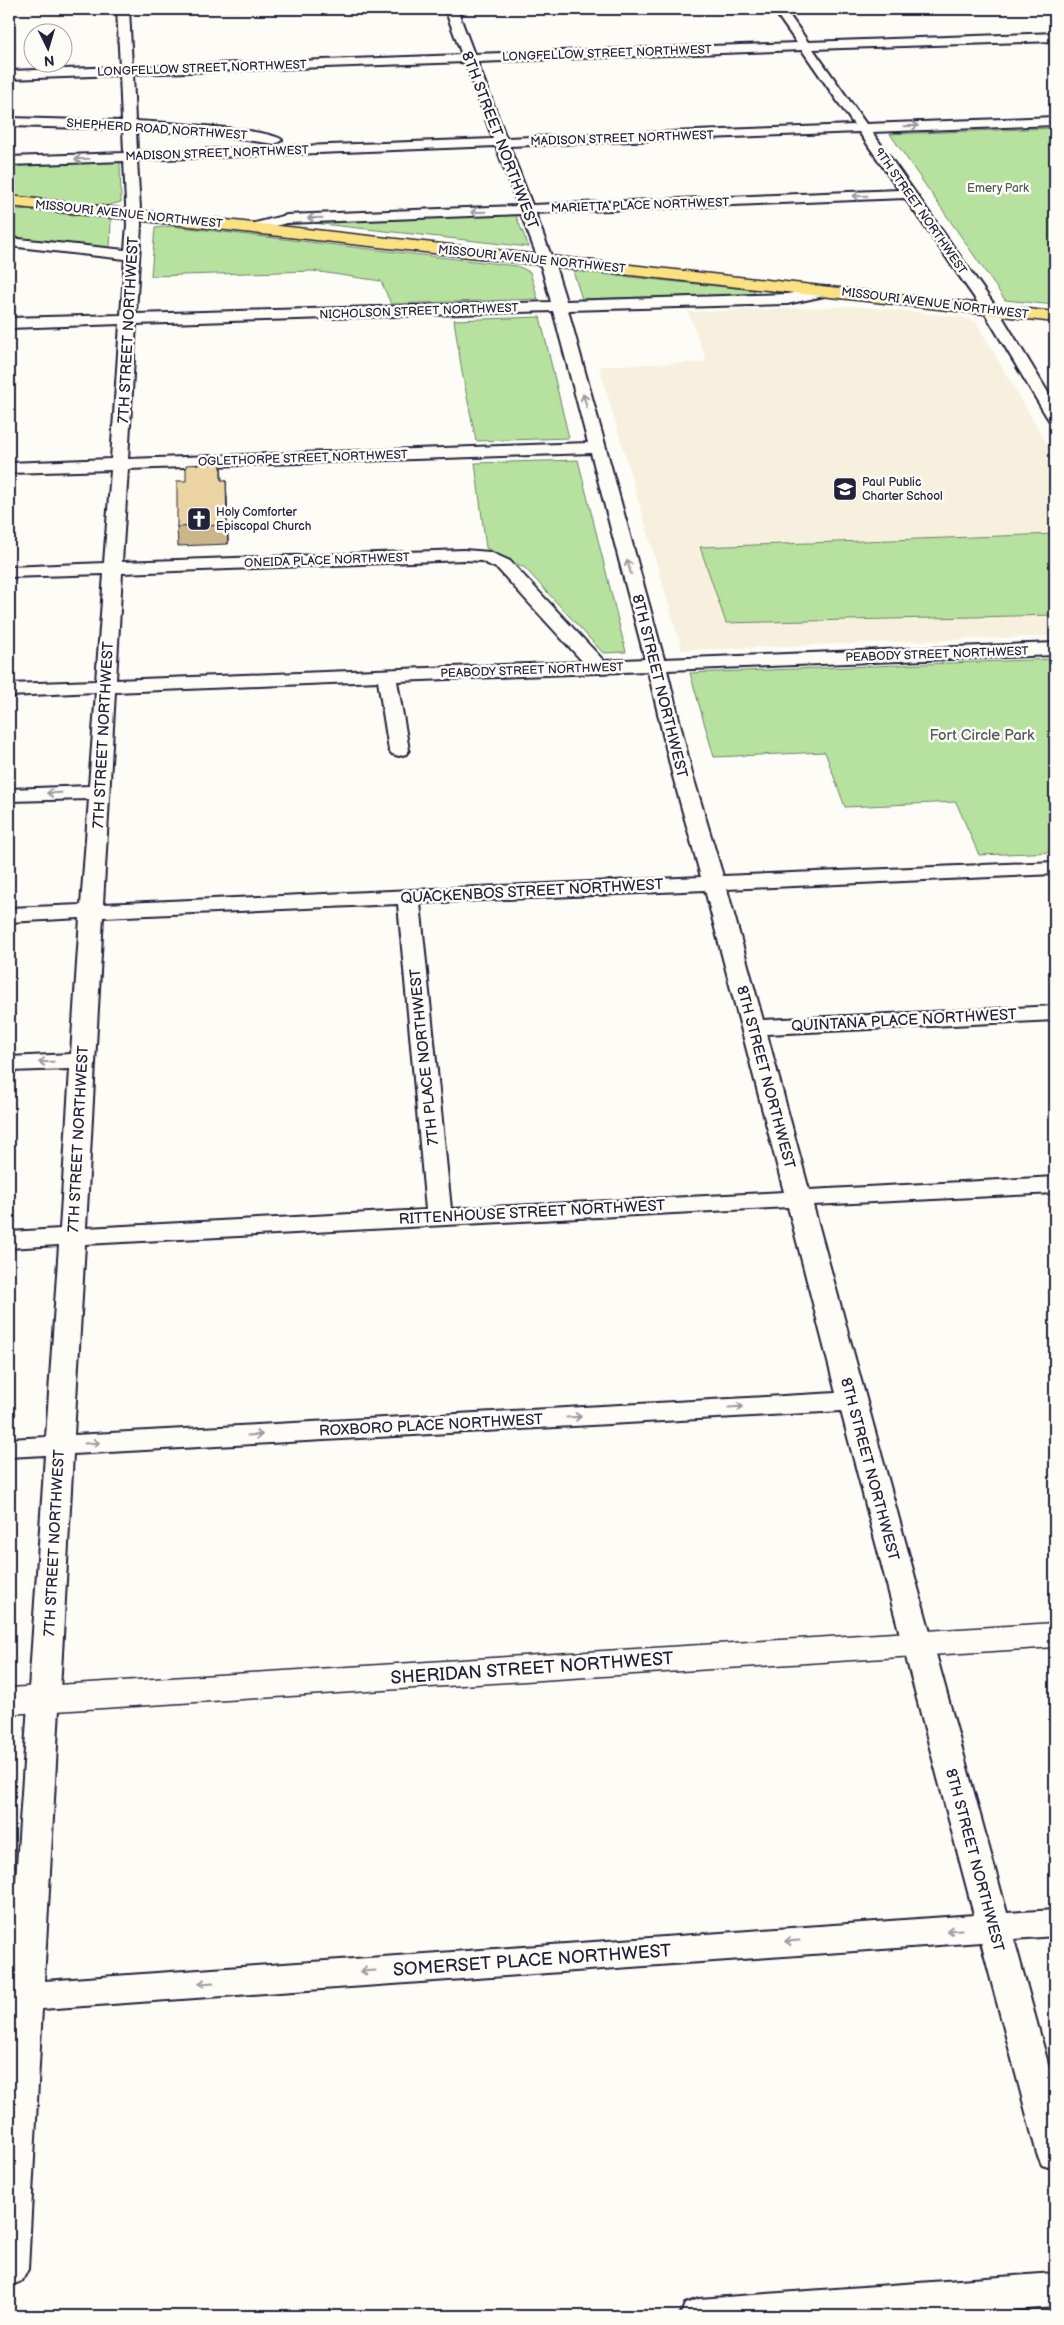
<svg xmlns="http://www.w3.org/2000/svg" width="1064" height="2325" viewBox="0 0 1064 2325" font-family="'Balsamiq Sans',sans-serif">
<style>
.built{fill:#f8f0de}
.green{fill:#b7e19e;stroke:#6c826c}
.lines{fill:none;stroke-linecap:round;stroke-linejoin:round}
.street-casing{stroke:#22223b;stroke-width:4}
.secondary-casing{stroke:#22223b;stroke-width:3}
.primary-casing{stroke:#22223b;stroke-width:3}
.street{fill:#fdfcf7;fill-rule:evenodd}
.secondary{fill:#fdfcf7;fill-rule:evenodd}
.primary{fill:#fbe180;fill-rule:evenodd}
.wall{fill:#cbb58b;stroke:#22223b}
.shaded-wall{fill:#a59471;stroke:#22223b}
.building{fill:#ecd3a2;stroke:#22223b}
.oneway{stroke:#9a9aa2}
.labels{text-anchor:middle;stroke-width:5;stroke-linejoin:round;paint-order:stroke}
.far-street-label{font-size:12px;fill:#22223b;stroke:#fdfcf7}
.far-park-label{font-size:12px;fill:#4f5b59;stroke:#fdfcf7}
.far-poi-label{font-size:12px;fill:#22223b;stroke:#fdfcf7;text-anchor:start}
.street-label{font-size:15px;fill:#22223b;stroke:#fdfcf7}
.park-label{font-size:15px;fill:#4f5b59;stroke:#fdfcf7}
.near-street-label{font-size:18px;fill:#22223b;stroke:#fdfcf7}
</style>
<rect width="100%" height="100%" fill="#fdfcf7"/>
<filter id="ink" filterUnits="userSpaceOnUse"><feTurbulence type="fractalNoise" baseFrequency=".02" numOctaves="2"/><feDisplacementMap in="SourceGraphic" scale="10" xChannelSelector="R" yChannelSelector="G"/><feConvolveMatrix kernelMatrix="1 2 1 2 8 2 1 2 1" color-interpolation-filters="sRGB"/></filter>
<g filter="url(#ink)">
<g class="built">
<path d="M143,9H246L247,12L144,16Z"/>
<path d="M854,306L963,317L976,322L1055,458V636L682,650L599,366L707,362L688,312Z"/>
</g>
<g class="green">
<path d="M1055,128V305L1005,300L890,134Z"/>
<path d="M117,162L120,163L121,202L106,206L9,195V165Z"/>
<path d="M9,208L111,219L110,250L9,238Z"/>
<path d="M515,214L529,247L304,222Z"/>
<path d="M171,226L517,266L530,272L538,299L391,304L381,281L313,271L151,276L155,228Z"/>
<path d="M573,271L754,290L755,294L582,299Z"/>
<path d="M540,317L569,438L476,441L462,372L454,320Z"/>
<path d="M578,460L626,652L603,653L525,568L486,548L475,463Z"/>
<path d="M1055,534V615L726,623L700,547Z"/>
<path d="M1055,659V852L979,855L956,802L845,807L825,752L714,757L690,673Z"/>
</g>
<g class="lines">
<defs>
<g id="street">
<path d="M117,9H129L132,67L462,55L445,9H457L474,54L797,43L773,9H785L808,42L1055,33V41L813,49L866,124L1055,117V125L872,132L998,310L1055,404V422L1049,420L1047,417L983,310L905,198L535,213L556,269L566,301L787,294L829,287L836,291L834,294L787,304L568,310L664,659L1055,643V655L667,670L692,773L723,876L1055,862V874L727,889L763,1020L1055,1006V1020L767,1034L809,1190L1055,1177V1193L813,1205L1007,1913L1055,1910V1936L1014,1939L1055,2089V2169L1042,2165L1037,2154L981,1942L42,2009L28,2269L22,2281L9,2286V1983L45,1455L9,1457V1439L46,1437L59,1245L9,1248V1232L60,1229L70,1069L9,1071V1057L71,1054L80,918L9,922V908L81,905L89,799L9,801V789L89,786L96,692L9,696V684L96,681L104,574L9,577V567L104,563L111,470L9,473V463L111,459L120,324L9,328V318L121,315L125,259L9,246V238L125,250L127,225L124,161L9,165V157L124,153L123,129L9,126V118L122,121L120,75L9,79V71L120,67ZM802,50L854,125L506,138L477,62ZM465,62L493,139L137,152L136,129L209,135L275,144L282,140C273,129 156,122 135,121L133,74ZM859,132L899,190L532,205L509,146ZM496,146L518,206L287,215L247,225L245,228L252,232L287,223L521,214L542,269L551,302L136,314L141,225L137,160ZM553,311L588,443L128,459L136,324ZM591,453L645,659L604,661L510,561L490,552L464,550L122,562L128,469ZM464,560L481,561L498,569L583,662L116,680L122,573ZM648,671L672,773L701,877L103,904L115,692L378,681L389,750L392,754L399,756L406,754L409,750L397,681ZM705,890L784,1192L451,1209L420,903ZM398,904L426,1210L86,1228L103,917ZM788,1207L836,1393L74,1435L85,1244ZM841,1411L974,1915L44,1981L73,1454Z"/>
<path d="M1055,2273V2307L929,2316H680L685,2304L699,2299Z"/>
</g>
<path id="secondary" d="M1055,1623V1647L9,1714V1688Z"/>
<path id="primary" d="M9,196L1055,312V322L9,206Z"/>
</defs>
<use href="#street" class="street-casing"/>
<use href="#secondary" class="secondary-casing"/>
<use href="#primary" class="primary-casing"/>
<use href="#street" class="street"/>
<use href="#secondary" class="secondary"/>
<use href="#primary" class="primary"/>
</g>
<path class="wall" d="M221,463L222,480L227,498L228,544L178,546L177,527L186,481Z"/>
<path class="shaded-wall" d="M226,480L227,498L228,544L227,525Z"/>
<path class="building" d="M221,463V480H226L227,525L177,527V481H186V465Z"/>
<defs><path id="oneway-shaft" d="M-6 0H5M1.5-3L5.5 0L1.5 3" fill="none" stroke-width="1.6" stroke-linecap="round" stroke-linejoin="round" transform="scale(1.25)"/></defs>
<g class="oneway">
<use href="#oneway-shaft" transform="translate(911 126) rotate(-2)"/>
<use href="#oneway-shaft" transform="translate(82 159) rotate(178)"/>
<use href="#oneway-shaft" transform="translate(860 196) rotate(178)"/>
<use href="#oneway-shaft" transform="translate(478 212) rotate(178)"/>
<use href="#oneway-shaft" transform="translate(315 218) rotate(178)"/>
<use href="#oneway-shaft" transform="translate(585 401) rotate(-105)"/>
<use href="#oneway-shaft" transform="translate(629 567) rotate(-105)"/>
<use href="#oneway-shaft" transform="translate(54 793) rotate(178)"/>
<use href="#oneway-shaft" transform="translate(46 1062) rotate(178)"/>
<use href="#oneway-shaft" transform="translate(736 1407) rotate(-3)"/>
<use href="#oneway-shaft" transform="translate(574 1417) rotate(-3)"/>
<use href="#oneway-shaft" transform="translate(255 1435) rotate(-3)"/>
<use href="#oneway-shaft" transform="translate(92 1443) rotate(-3)"/>
<use href="#oneway-shaft" transform="translate(954 1930) rotate(176)"/>
<use href="#oneway-shaft" transform="translate(792 1941) rotate(176)"/>
<use href="#oneway-shaft" transform="translate(368 1971) rotate(176)"/>
<use href="#oneway-shaft" transform="translate(206 1983) rotate(176)"/>
</g>
</g>
<defs>
<symbol id="school-square" viewBox="-11 -11 22 22"><rect x="-9" y="-9" width="18" height="18" rx="4" fill="#22223b" stroke="#fdfcf7"/><path d="M0-5L7-2L0 1L-7-2ZM-4 1L0 2.5L4 1V4Q0 6-4 4Z" fill="#fff"/></symbol>
<symbol id="church-square" viewBox="-11 -11 22 22"><rect x="-9" y="-9" width="18" height="18" rx="4" fill="#22223b" stroke="#fdfcf7"/><path d="M-1.2-6h2.4v3.5h3.3v2.4h-3.3V6h-2.4V-.1h-3.3v-2.4h3.3Z" fill="#fff"/></symbol>
</defs>
<g fill-rule="evenodd">
<use href="#school-square" x="831" y="475" width="28" height="28"/>
<use href="#church-square" x="185" y="505" width="28" height="28"/>
</g>
<g class="labels">
<g class="far-street-label">
<text transform="translate(607 53) rotate(-2)" y="4">LONGFELLOW STREET NORTHWEST</text>
<text transform="translate(202 68) rotate(-2)" y="4">LONGFELLOW STREET NORTHWEST</text>
<text transform="translate(157 129) rotate(4)" y="4">SHEPHERD ROAD NORTHWEST</text>
<text transform="translate(622 138) rotate(-2)" y="4">MADISON STREET NORTHWEST</text>
<text transform="translate(217 153) rotate(-2)" y="4">MADISON STREET NORTHWEST</text>
<text transform="translate(640 205) rotate(-2)" y="4">MARIETTA PLACE NORTHWEST</text>
<text transform="translate(921 211) rotate(55)" y="4">9TH STREET NORTHWEST</text>
<text transform="translate(129 214) rotate(6)" y="4">MISSOURI AVENUE NORTHWEST</text>
<text transform="translate(532 259) rotate(6)" y="4">MISSOURI AVENUE NORTHWEST</text>
<text transform="translate(935 303) rotate(7)" y="4">MISSOURI AVENUE NORTHWEST</text>
<text transform="translate(419 311) rotate(-2)" y="4">NICHOLSON STREET NORTHWEST</text>
<text transform="translate(303 458) rotate(-2)" y="4">OGLETHORPE STREET NORTHWEST</text>
<text transform="translate(327 560) rotate(-2)" y="4">ONEIDA PLACE NORTHWEST</text>
<text transform="translate(937 654) rotate(-2)" y="4">PEABODY STREET NORTHWEST</text>
<text transform="translate(532 670) rotate(-2)" y="4">PEABODY STREET NORTHWEST</text>
</g>
<g class="far-park-label">
<text x="998" y="192">Emery Park</text>
</g>
<g class="far-poi-label">
<text x="862" y="486">Paul Public<tspan x="862" dy="14">Charter School</tspan></text>
<text x="216" y="516">Holy Comforter<tspan x="216" dy="14">Episcopal Church</tspan></text>
</g>
<g class="street-label">
<text transform="translate(500 140) rotate(69)" y="5">8TH STREET NORTHWEST</text>
<text transform="translate(128 330) rotate(-87)" y="5">7TH STREET NORTHWEST</text>
<text transform="translate(660 686) rotate(76)" y="5">8TH STREET NORTHWEST</text>
<text transform="translate(103 735) rotate(-87)" y="5">7TH STREET NORTHWEST</text>
<text transform="translate(532 891) rotate(-3)" y="5">QUACKENBOS STREET NORTHWEST</text>
<text transform="translate(904 1020) rotate(-3)" y="5">QUINTANA PLACE NORTHWEST</text>
<text transform="translate(424 1057) rotate(-96)" y="5">7TH PLACE NORTHWEST</text>
<text transform="translate(766 1077) rotate(75)" y="5">8TH STREET NORTHWEST</text>
<text transform="translate(78 1139) rotate(-87)" y="5">7TH STREET NORTHWEST</text>
<text transform="translate(532 1212) rotate(-3)" y="5">RITTENHOUSE STREET NORTHWEST</text>
<text transform="translate(431 1425) rotate(-3)" y="5">ROXBORO PLACE NORTHWEST</text>
<text transform="translate(870 1469) rotate(75)" y="5">8TH STREET NORTHWEST</text>
<text transform="translate(54 1543) rotate(-87)" y="5">7TH STREET NORTHWEST</text>
<text transform="translate(975 1860) rotate(75)" y="5">8TH STREET NORTHWEST</text>
</g>
<g class="park-label">
<text x="982" y="740">Fort Circle Park</text>
</g>
<g class="near-street-label">
<text transform="translate(532 1668) rotate(-4)" y="6">SHERIDAN STREET NORTHWEST</text>
<text transform="translate(532 1960) rotate(-4)" y="6">SOMERSET PLACE NORTHWEST</text>
</g>
</g>
<rect width="1064" height="2325" fill="none" stroke="#fdfcf7" stroke-width="30"/>
<rect x="15" y="15" width="1034" height="2295" fill="none" stroke="#22223b" stroke-width="2" filter="url(#ink)"/>
<g transform="translate(48 48) rotate(175)"><circle r="24" fill="#fdfcf7" stroke="#a5a5ac"/>
<path d="M0-4L9 19L0 12L-9 19Z" fill="#22223b"/>
<text y="-8" font-size="14" font-weight="bold" text-anchor="middle" fill="#22223b">N</text>
</g>
</svg>
